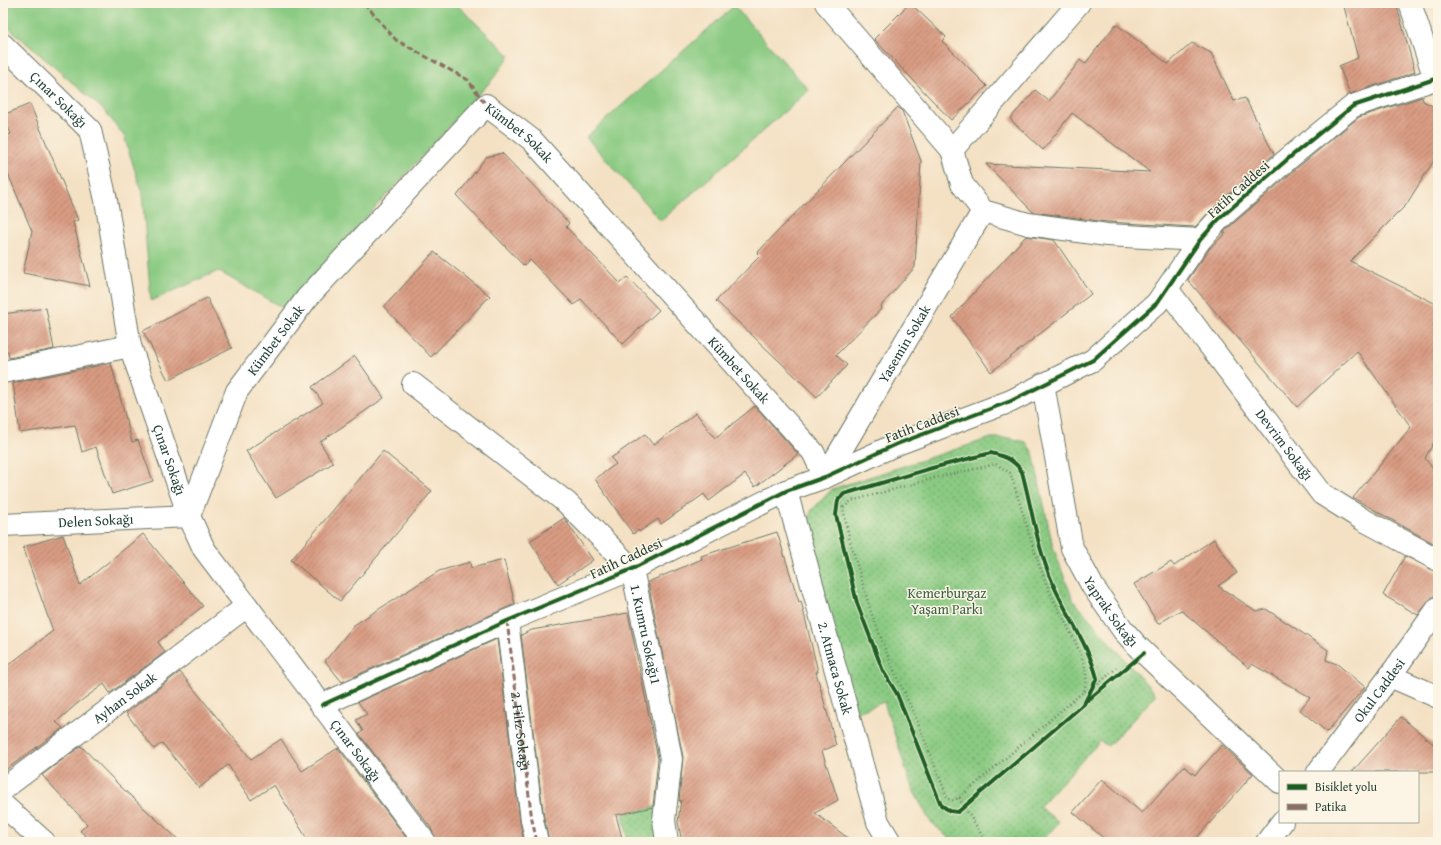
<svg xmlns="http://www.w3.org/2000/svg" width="1441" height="845" viewBox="0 0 1441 845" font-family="'Gentium Book Plus',serif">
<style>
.grass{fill:#8aca82;stroke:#54845b}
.park{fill:url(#park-dots);stroke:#54845b}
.building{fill:url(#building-hatch)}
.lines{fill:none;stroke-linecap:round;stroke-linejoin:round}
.minor-casing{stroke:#6a7666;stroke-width:24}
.path{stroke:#6a7666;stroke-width:2.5;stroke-dasharray:1 3;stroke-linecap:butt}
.minor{stroke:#fff;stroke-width:22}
.quiet{stroke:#8d6e63;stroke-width:3;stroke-dasharray:6 3;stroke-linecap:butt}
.cycleway-casing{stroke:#fcf5e5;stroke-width:6}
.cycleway{stroke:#1b5e20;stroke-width:4}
.labels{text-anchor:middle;stroke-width:3;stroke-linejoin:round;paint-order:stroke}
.street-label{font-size:14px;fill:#1f3d34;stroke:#fcf5e5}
.park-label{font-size:14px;fill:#3a6048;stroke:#fcf5e5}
</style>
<defs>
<pattern id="park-dots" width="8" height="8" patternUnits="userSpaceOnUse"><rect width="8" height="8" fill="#8aca82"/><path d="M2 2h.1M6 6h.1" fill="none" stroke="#70a56b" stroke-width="1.8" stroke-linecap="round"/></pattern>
<pattern id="building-hatch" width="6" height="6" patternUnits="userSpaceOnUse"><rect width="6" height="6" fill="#d99b83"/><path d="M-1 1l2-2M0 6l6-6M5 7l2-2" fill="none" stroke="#af806c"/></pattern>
</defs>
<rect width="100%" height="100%" fill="#fcf5e5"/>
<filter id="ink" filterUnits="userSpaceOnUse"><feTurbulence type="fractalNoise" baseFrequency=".025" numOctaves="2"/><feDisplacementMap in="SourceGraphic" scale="8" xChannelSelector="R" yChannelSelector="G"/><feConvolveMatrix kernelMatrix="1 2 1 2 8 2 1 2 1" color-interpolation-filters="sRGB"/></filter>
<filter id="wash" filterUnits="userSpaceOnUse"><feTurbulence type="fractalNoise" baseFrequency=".012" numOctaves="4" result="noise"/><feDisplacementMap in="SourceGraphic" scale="16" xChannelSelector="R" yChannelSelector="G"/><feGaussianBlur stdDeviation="0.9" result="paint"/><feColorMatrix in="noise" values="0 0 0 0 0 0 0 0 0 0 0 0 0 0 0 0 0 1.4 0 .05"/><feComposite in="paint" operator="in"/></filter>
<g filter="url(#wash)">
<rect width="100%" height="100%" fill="#f4e1c4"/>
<g class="grass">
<path d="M3,3H455L510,56L492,80L283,308L218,271L151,301L142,193L124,136L104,110L3,23Z"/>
<path d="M734,6L809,90L661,221L586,137Z"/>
</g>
<g class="park">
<path d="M991,438H1009L1026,442L1033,453L1053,547L1073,600L1156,695L1108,746L1100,741L1039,807L1059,822L1041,842H953L930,821L912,788L884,702L855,713L806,534L811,511L832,489Z"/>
<path d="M659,806L664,842H628L623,814Z"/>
</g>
<g id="blocks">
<g class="building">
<path d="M910,3L946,37L942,41L987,86L951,120L874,39Z"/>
<path d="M1343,3H1396L1415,72L1350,94L1339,66L1358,58Z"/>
<path d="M1116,24L1168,64L1192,43L1211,53L1234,101L1245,98L1274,154L1211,210L1195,227L1107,222L1033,212L986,164L1150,172L1072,113L1043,150L1010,119L1035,90L1049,101L1080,60L1085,64Z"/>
<path d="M1422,97L1423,101L1438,109V154L1406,205L1350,261L1438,305V435L1425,458L1438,476V546L1353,498L1411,427L1357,351L1297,407L1188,280L1210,248L1226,233H1223L1228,228L1297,168L1359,117Z"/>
<path d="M30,104L78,220L73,222L90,286L23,273L32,231L3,162V137L11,134L3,115Z"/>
<path d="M898,107L902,111L921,161L915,267L881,306L882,308L836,355L847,365L817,397L716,301L760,256L757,253Z"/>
<path d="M502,153L569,223L566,227L620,283L627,277L659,310L623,344L581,299L574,305L530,260L524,266L457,196L486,157Z"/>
<path d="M1026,236L1054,240L1091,294L991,372L952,317Z"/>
<path d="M434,252L490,296L431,357L384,307Z"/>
<path d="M207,298L232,348L168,380L143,331Z"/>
<path d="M46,308L54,349L9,358L8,351L3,352V314Z"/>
<path d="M355,356L384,398L320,442L333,463L276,498L246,451L323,403L312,387Z"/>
<path d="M111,363L132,442L138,440L153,481L112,494L96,447L82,452L75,425L20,433L13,383Z"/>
<path d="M755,406L798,454L755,487L745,474L709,501L704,494L661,524L658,519L639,532L638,530L633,534L595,479L616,464L611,458L645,434L653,445L696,413L715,438Z"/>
<path d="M383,451L432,491L340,601L291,560Z"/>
<path d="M564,518L593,560L558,584L530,541Z"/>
<path d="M777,532L799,602L801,601L818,672H816L836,745L822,751L838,800L815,813L853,842H682L678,822L681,800L679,801L683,757L648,582L702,559L701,556Z"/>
<path d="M143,534L203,606L158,642L165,652L110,693L104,684L78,703L56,722L63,728L3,772V669L53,631L23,547L63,535L80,585Z"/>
<path d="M1214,539L1237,573L1218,586L1256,611L1266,609L1328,650L1326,660L1337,664L1365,687L1327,732L1300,710L1310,697L1252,664L1249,668L1181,610L1158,624L1134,584L1171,562L1174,566Z"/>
<path d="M1405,556L1438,572V590L1418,615L1383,595Z"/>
<path d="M504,560L515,604L342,682L325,661L354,625L439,571L470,562L471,568Z"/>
<path d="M628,613L658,759L653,807L616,815L623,842H549L544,818L521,635L532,630Z"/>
<path d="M497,639L520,822L524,842H437L431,828L359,734L363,731L356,720L367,714L358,702Z"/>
<path d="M180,672L251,759L281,739L302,771L338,748L409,841L309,842L274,785L251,800L228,765L199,788L162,743L154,749L126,713Z"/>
<path d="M1401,717L1438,748V772H1352Z"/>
<path d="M1222,745L1253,774L1193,842H1108L1073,812L1102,779L1142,813L1184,766L1195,775Z"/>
<path d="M81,746L121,787L181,842H93L80,831L87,824L42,775Z"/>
</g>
</g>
</g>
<g filter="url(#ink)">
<use href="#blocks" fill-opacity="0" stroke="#6a7666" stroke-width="1"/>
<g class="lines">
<defs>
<g id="minor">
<path d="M826,3L952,150L962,184L983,211L1028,224L1107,235L1200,240"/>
<path d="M1410,3L1435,79"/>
<path id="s1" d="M3,45L90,130L106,200L130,346L189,516L204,549L425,842"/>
<path d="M952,150L1079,3"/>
<path id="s2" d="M1167,289L1322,494L1362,519L1438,560"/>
<path d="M3,372L130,346"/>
<path id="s3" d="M413,384L567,503L632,569L660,701L671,759L664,820L667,842"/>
<path id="s4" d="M1043,384L1072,548L1093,587L1123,630L1139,648L1280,782"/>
<path id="s5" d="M825,477L983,211"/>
<path id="s6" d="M786,491L878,822L890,842"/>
<path id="s7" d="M3,525L189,516L237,391L307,298L486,105L532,140L813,452L825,477"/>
<path d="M507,621L532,820L537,842"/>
<path d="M1390,676L1438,697"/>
<path d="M322,705L507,621L632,569L786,491L825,477L897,444L1011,401L1093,360L1157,303L1200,240L1219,219L1289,158L1353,106L1435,79L1438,80"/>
<path id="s8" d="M1318,772L1390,676L1438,608"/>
<path id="s9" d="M3,789L247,606"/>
<path d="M3,805L44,842"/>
<path d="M1267,842L1282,822"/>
</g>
</defs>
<use href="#minor" class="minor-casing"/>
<g class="path">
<path d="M996,464L1010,473C1022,507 1030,542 1043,575C1054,606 1074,633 1084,664C1087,674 1087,681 1084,691L959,798L953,800L948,799L913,711L891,664L871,612L850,541L843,508L851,501L935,478Z"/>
<path d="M838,500L843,508"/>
<path d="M1084,691L1092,689L1119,666"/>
<path d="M959,798L986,842"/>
</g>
<use href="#minor" class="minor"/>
<g class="quiet">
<path d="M364,3L396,40L468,80L486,105"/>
<path id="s10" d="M507,621L532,820L537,842"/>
</g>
<defs>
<g id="cycleway">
<path d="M991,453C1004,456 1015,460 1022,472C1032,509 1037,548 1053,584C1067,616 1088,644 1097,678L1084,704L958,812L950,811L941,805L897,694L883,671L857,603L836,515L838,500L844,494L932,468Z"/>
<path d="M1088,700L1144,653"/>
<path d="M322,705L507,621L632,569L786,491L825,477L897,444L1011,401L1093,360L1157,303L1200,240L1219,219L1289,158L1353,106L1435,79L1438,80"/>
</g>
</defs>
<use href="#cycleway" class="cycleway-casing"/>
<use href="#cycleway" class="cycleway"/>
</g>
</g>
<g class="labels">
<g class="street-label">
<text dy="5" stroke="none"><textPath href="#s1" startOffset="78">Çınar Sokağı</textPath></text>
<text dy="5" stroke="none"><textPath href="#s7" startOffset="743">Kümbet Sokak</textPath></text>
<text transform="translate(1238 189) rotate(-42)" y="5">Fatih Caddesi</text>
<text dy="5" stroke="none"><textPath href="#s7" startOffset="384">Kümbet Sokak</textPath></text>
<text dy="5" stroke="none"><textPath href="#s5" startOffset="155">Yasemin Sokak</textPath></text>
<text dy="5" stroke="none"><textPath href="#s7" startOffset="1067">Kümbet Sokak</textPath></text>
<text transform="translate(922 424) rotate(-21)" y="5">Fatih Caddesi</text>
<text dy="5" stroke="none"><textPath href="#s2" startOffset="195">Devrim Sokağı</textPath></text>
<text dy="5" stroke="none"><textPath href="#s1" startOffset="462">Çınar Sokağı</textPath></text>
<text dy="5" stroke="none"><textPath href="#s7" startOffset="93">Delen Sokağı</textPath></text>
<text transform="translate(626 558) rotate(-25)" y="5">Fatih Caddesi</text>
<text dy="5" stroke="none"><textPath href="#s4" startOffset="241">Yaprak Sokağı</textPath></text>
<text dy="5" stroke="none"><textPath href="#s3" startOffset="354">1. Kumru Sokağı1</textPath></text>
<text dy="5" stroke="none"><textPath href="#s6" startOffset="184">2. Atmaca Sokak</textPath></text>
<text dy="5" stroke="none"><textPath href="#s8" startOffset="102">Okul Caddesi</textPath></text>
<text dy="5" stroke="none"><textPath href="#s9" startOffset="152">Ayhan Sokak</textPath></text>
<text dy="5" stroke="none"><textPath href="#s10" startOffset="111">2. Filiz Sokağı</textPath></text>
<text dy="5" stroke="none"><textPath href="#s1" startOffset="810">Çınar Sokağı</textPath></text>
</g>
<g class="park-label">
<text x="947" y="598">Kemerburgaz<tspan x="947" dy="16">Yaşam Parkı</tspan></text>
</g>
</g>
<rect width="1441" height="845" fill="none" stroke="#fcf5e5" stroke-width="16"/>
<rect x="1279" y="771" width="140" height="52" fill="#fcf5e5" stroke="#a4ab9e"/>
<rect x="1287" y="784" width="20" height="6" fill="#1b5e20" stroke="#a4ab9e"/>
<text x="1315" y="791" font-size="12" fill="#1f3d34">Bisiklet yolu</text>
<rect x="1287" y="804" width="20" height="6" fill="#8d6e63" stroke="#a4ab9e"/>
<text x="1315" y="811" font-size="12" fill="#1f3d34">Patika</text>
</svg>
